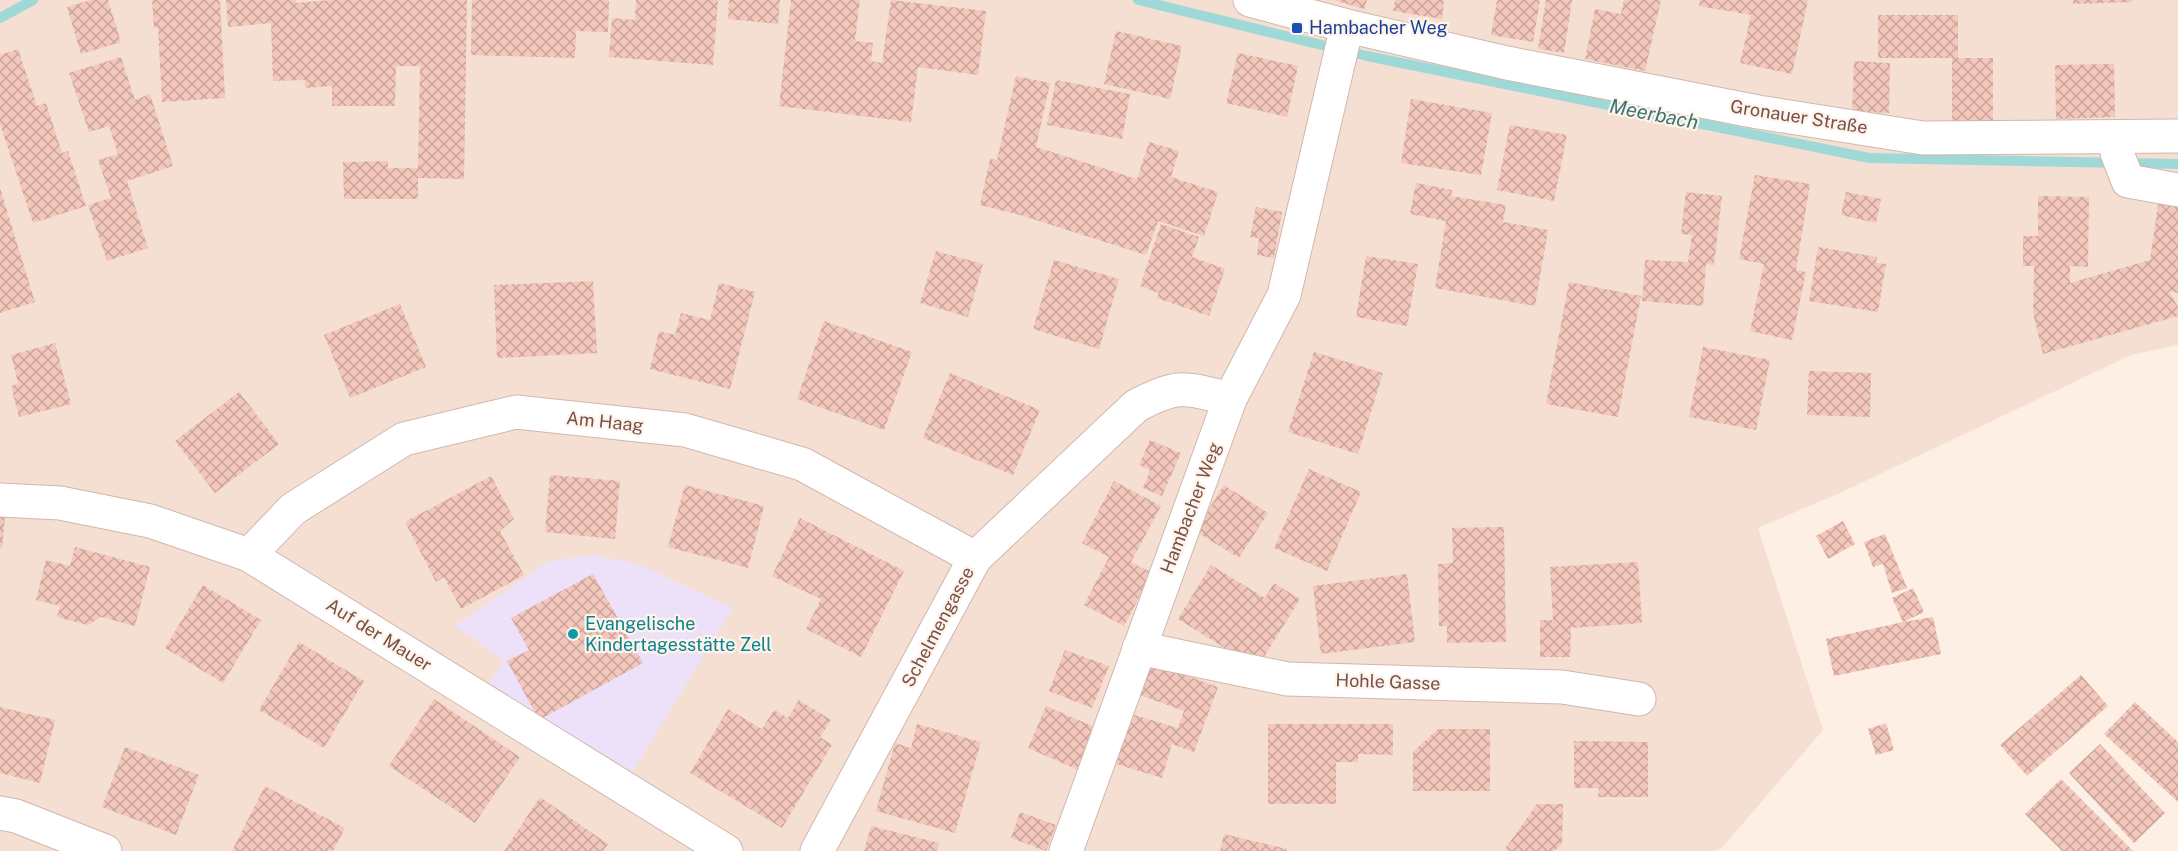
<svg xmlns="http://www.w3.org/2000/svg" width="2178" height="851" viewBox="0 0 2178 851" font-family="'Public Sans',sans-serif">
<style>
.residential{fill:#f5dfd2}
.education{fill:#ece1f9}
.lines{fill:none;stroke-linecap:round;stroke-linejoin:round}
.stream{stroke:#9ed9d8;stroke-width:10}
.building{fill:url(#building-cross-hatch)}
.minor-casing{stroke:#d1b7ad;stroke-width:35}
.tertiary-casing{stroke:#d1b7ad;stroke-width:35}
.minor{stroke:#fff;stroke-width:33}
.tertiary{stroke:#fff;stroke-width:33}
.transit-dot{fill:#1a4fb4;stroke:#fff4eb;stroke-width:2}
.culture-dot{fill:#0f9aa8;stroke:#fff4eb;stroke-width:2}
.labels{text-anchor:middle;stroke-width:4.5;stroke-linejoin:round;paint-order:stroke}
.transit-label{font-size:18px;fill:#164399;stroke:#fff4eb;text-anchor:start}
.street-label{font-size:18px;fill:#765149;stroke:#fff4eb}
.culture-label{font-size:18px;fill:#0d838f;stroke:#fff4eb;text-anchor:start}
.water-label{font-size:20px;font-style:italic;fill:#397574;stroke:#fff4eb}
</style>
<defs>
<pattern id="building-cross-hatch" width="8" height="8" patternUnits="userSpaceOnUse" patternTransform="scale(1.5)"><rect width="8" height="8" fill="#f3c7bb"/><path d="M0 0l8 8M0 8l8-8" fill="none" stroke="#c9a49a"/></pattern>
</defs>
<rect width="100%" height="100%" fill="#fdefe4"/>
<path class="residential" d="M0,0H2178V345L2131,355L1842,492L1758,528L1823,730L1721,849L1709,851H0Z"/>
<path class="education" d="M593,555L638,564L733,608L630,776L485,690L503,660L455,626L549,561Z"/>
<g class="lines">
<g class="stream">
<path d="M1138,0L1367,56L1869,158L2178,164"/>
<path d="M0,18L33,0"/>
</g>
</g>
<g class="building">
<path d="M91,0H108L121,42L81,54L67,7Z"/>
<path d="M152,0H220L225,98L162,102L158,27L154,28Z"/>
<path d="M226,0H296V3L331,0H467L464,179L418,178V199H344L343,162L388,161V168H418L420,66H396L395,106H332V86L305,88V80L273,81L271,23L228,27Z"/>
<path d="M472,0H609L608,32L576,31L575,58L471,55Z"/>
<path d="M636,0H718L713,65L609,57L612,18L635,20Z"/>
<path d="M729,0H780L778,24L728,19Z"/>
<path d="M791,0H860L855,41L873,43L871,61L882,63L891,0L986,11L978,75L918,67L911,122L779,106Z"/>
<path d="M1334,0H1367L1364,9Z"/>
<path d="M1395,0H1444L1442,19L1393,11Z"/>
<path d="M1497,0H1540L1533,42L1491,35Z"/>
<path d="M1546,0H1572L1564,53L1538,49Z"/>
<path d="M1624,0H1661L1645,71L1585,59L1595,9L1621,14Z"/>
<path d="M1700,0H1808L1792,74L1740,63L1751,15L1699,6Z"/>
<path d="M2073,0H2132V2L2073,4Z"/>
<path d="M1878,15H1958V58H1993V121H1952V58H1878Z"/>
<path d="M1116,31L1182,46L1170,99L1104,84Z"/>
<path d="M18,49L37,106L46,103L62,153L68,151L86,206L33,223L0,124V55Z"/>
<path d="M1238,53L1298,66L1287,117L1226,103Z"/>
<path d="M121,57L135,100L150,94L173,166L127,181L148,248L107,261L88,205L111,198L98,160L118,154L109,126L89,132L69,73Z"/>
<path d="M1854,61L1890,63L1889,113L1852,111Z"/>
<path d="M2114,64L2115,117L2056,119L2055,65Z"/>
<path d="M1016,76L1050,83L1036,147L1137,179L1149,142L1179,151L1171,177L1218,192L1204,236L1158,221L1146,255L1020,215L980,205L990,159L997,160Z"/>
<path d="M1056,80L1130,94L1122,139L1047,125Z"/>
<path d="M1411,99L1492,113L1481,175L1401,163Z"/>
<path d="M1510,125L1567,135L1554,201L1497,190Z"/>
<path d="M1755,175L1810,184L1796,270L1806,272L1792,340L1750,331L1764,264L1739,259Z"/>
<path d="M1416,183L1452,190L1451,196L1506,205L1503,222L1548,230L1535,306L1435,288L1446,221L1410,214Z"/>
<path d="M0,188L35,302L0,313Z"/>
<path d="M1686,192L1722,196L1714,265L1706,264L1703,306L1642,301L1645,260L1688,262L1692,235L1681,234Z"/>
<path d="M1846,192L1881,199L1876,223L1841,215Z"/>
<path d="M2038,196L2089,197L2088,267L2070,266V283L2150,260L2159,198L2178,201V293L2169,291L2178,307V316L2043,354L2033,313L2034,266H2023V236H2038Z"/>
<path d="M1256,207L1282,212L1274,258L1257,255L1259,238L1250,237Z"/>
<path d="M1161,224L1199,237L1192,257L1225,269L1209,316L1157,298L1159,293L1140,286Z"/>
<path d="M1818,247L1877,257L1876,263L1886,264L1878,312L1809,301Z"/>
<path d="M936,251L983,264L968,317L920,303Z"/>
<path d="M1366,256L1418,264L1407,326L1356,317Z"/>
<path d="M1054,260L1119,279L1099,349L1033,329Z"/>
<path d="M593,281L597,353L497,358L494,285Z"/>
<path d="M1569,282L1641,296L1618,417L1546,404Z"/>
<path d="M719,283L755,292L730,389L650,369L659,331L675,335L681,313L710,320Z"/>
<path d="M400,304L426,367L350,398L324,335Z"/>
<path d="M824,321L912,352L884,430L797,399Z"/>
<path d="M55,343L71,404L19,417L11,386L18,383L11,355Z"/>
<path d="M1703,347L1770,360L1756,430L1689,417Z"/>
<path d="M1314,352L1383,373L1358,454L1288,432Z"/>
<path d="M1809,371L1871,373L1870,417L1807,415Z"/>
<path d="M950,373L1040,410L1013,475L923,438Z"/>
<path d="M239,392L279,444L215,493L175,441Z"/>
<path d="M1150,440L1181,453L1162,496L1143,488L1150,470L1139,465Z"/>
<path d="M1309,469L1361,492L1327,571L1274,548Z"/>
<path d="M550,475L620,481L615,539L545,532Z"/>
<path d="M491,476L514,519L500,531L524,575L461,609L444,577L436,582L405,522Z"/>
<path d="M1114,481L1161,506L1131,562L1152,573L1124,626L1084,605L1109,557L1082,543Z"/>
<path d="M685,485L764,506L748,568L668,547Z"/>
<path d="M1224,485L1268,513L1239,558L1195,531Z"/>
<path d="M0,516H5L2,548H0Z"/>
<path d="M800,518L904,571L861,657L806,629L821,599L772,576Z"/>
<path d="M1843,521L1855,544L1828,559L1816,536Z"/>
<path d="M1504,527L1506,642L1447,643V626H1439L1438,564L1453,563L1452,528Z"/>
<path d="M1885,534L1907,588L1892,593L1883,564L1873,567L1864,542Z"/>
<path d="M75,547L150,567L135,626L101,617L88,625L57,617L60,606L36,600L46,560L70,566Z"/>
<path d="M1638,562L1642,623L1571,628L1570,657H1540V620H1553L1550,567Z"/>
<path d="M1211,565L1265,598L1274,583L1300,599L1257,668L1178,619Z"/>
<path d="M593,574L643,663L539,720L507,661L529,650L511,618Z"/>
<path d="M1407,574L1415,642L1321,654L1313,586Z"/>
<path d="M203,585L261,620L223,683L165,648Z"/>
<path d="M1913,588L1924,612L1903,622L1933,617L1941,654L1834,676L1826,639L1903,622L1892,598Z"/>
<path d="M299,642L364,681L324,748L259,710Z"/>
<path d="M1065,650L1109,666L1092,708L1049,691Z"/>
<path d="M1149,662L1218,687L1194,752L1172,744L1162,778L1116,764L1131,714L1178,728L1184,711L1137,694Z"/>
<path d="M2081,675L2108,706L2027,776L2000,745Z"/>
<path d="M434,699L520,757L475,823L389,766Z"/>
<path d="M799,700L831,720L820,737L832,745L782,828L690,773L728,709L762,729L774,710L788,718Z"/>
<path d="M2135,702L2178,742V802L2104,734Z"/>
<path d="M1046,706L1097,728L1078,770L1028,748Z"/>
<path d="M0,707L55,720L40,783L0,773Z"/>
<path d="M1886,723L1894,750L1876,755L1868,729Z"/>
<path d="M917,724L981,742L955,833L876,811L895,743L911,748Z"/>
<path d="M1268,724H1393V755L1358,754V762H1336V804H1268Z"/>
<path d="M1438,729H1490V791H1413V752Z"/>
<path d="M1574,741L1648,742V797H1598L1599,788H1574Z"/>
<path d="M2100,744L2165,813L2134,843L2069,773Z"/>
<path d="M125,747L199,775L176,835L102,807Z"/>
<path d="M2061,779L2133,851H2062L2025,814Z"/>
<path d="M265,786L345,828L333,851H232Z"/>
<path d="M540,797L608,844L603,851H504Z"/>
<path d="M1537,804H1563L1562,844L1554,851H1508L1505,849Z"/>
<path d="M1020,812L1056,825L1046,851L1011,838Z"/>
<path d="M871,826L939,843L937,851H864Z"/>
<path d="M1224,834L1287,849L1286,851H1220Z"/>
</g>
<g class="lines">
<defs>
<g id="minor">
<path d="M2118,138L2117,153L2128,181L2178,190"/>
<path d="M0,500L60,503L150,521L249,555L726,851"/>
<path d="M249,555L293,509L404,439L516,412L685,430L802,464L975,558"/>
<path d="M1139,648L1287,679L1562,687L1639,699"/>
<path d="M0,813L16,816L105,851"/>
<path d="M817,851L975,558L1136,406C1179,383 1185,388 1230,399"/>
<path d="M1066,851L1230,399L1284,295L1347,26"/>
</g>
<path id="tertiary" d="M1250,0L1347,26L1507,63L1758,112L1923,138L2178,136"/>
</defs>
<use href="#minor" class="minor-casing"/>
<use href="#tertiary" class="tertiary-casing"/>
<use href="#minor" class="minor"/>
<use href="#tertiary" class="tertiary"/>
</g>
<rect class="transit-dot" x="1291" y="22" width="12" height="12" rx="3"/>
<circle class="culture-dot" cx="573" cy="634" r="6"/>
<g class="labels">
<g class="transit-label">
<text x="1309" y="34">Hambacher Weg</text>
</g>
<g class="street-label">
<text transform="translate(1799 117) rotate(9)" y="6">Gronauer Straße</text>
<text transform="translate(605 422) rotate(6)" y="6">Am Haag</text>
<text transform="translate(1191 508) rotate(-69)" y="6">Hambacher Weg</text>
<text transform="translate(938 627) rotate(-62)" y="6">Schelmengasse</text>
<text transform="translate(379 635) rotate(32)" y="6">Auf der Mauer</text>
<text transform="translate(1388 682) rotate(2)" y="6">Hohle Gasse</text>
</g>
<g class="culture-label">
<text x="585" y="630">Evangelische<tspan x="585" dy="21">Kindertagesstätte Zell</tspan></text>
</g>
<g class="water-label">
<text transform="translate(1654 114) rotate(11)" y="7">Meerbach</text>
</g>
</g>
</svg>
